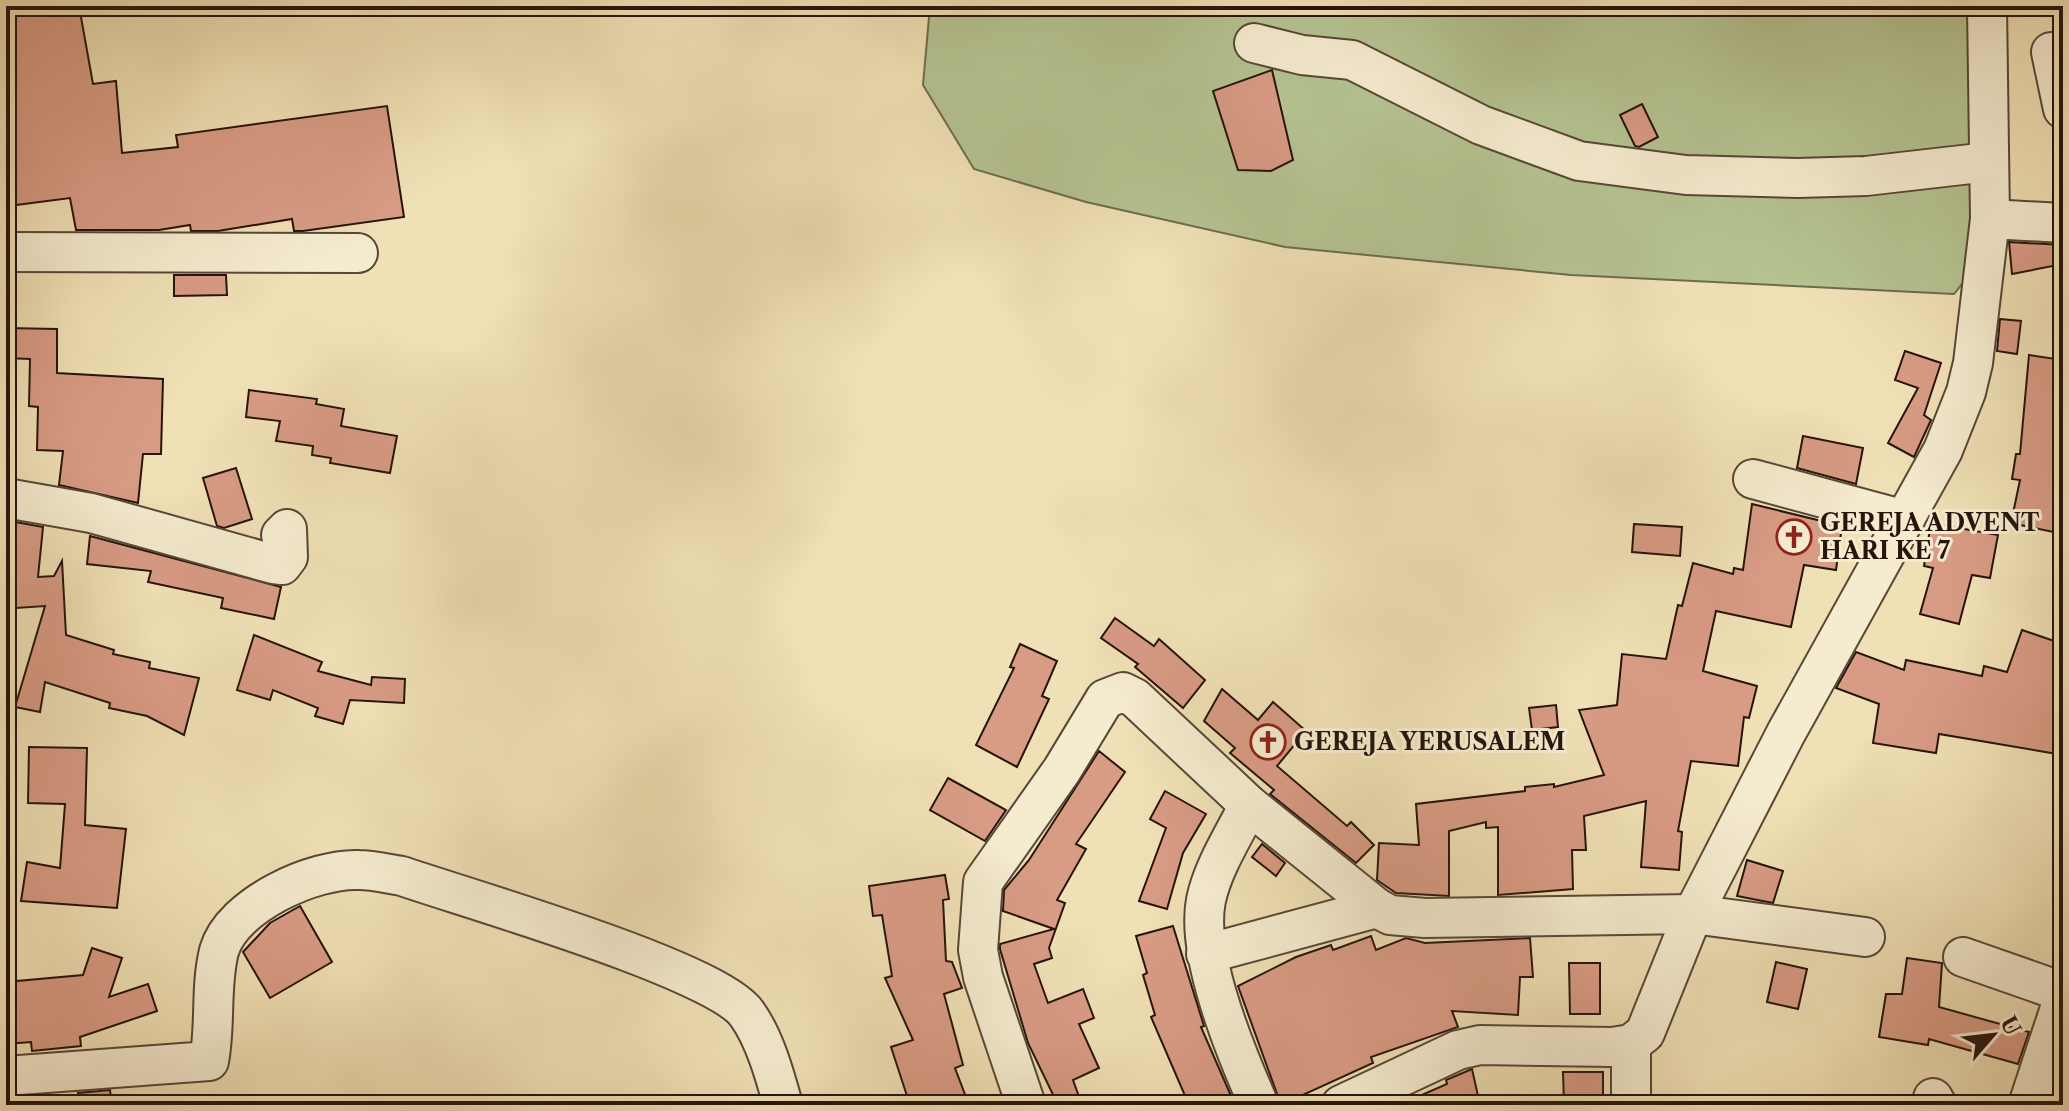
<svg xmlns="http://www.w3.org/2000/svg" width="2069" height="1111" viewBox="0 0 2069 1111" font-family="'Libre Caslon Text',serif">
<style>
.green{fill:#b5c391;stroke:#6e6c4f;stroke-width:2}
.building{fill:#d89b84;stroke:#26140d;stroke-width:2}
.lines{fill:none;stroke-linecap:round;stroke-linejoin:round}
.minor-casing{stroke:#584737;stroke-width:42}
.minor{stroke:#f5ebcf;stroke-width:38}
.labels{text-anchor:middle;stroke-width:6;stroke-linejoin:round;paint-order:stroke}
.poi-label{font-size:24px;font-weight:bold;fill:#26140d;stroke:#f5ebcf;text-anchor:start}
</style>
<rect width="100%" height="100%" fill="#f0e0b5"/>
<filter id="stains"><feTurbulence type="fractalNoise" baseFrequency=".0025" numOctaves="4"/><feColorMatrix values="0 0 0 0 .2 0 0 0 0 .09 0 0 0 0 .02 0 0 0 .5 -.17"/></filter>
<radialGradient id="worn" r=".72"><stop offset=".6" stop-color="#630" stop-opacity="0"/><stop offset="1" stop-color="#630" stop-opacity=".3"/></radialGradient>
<path class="green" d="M930,6H1975V146L1966,279L1954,294L1571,275L1285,247L1086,202L974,169L923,85Z"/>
<g class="building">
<path d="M6,6H79L93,84L116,81L122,153L178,147L176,135L387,106L404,217L303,231H294L292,219L218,231H191L190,225L159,230H76L70,198L8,206Z"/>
<path d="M1272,70L1293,160L1271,171L1238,170L1213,91Z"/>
<path d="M1642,104L1658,137L1639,147L1635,146L1620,115Z"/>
<path d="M2009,242L2063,245V264L2012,274Z"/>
<path d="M174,275H226L227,295L174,296Z"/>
<path d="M2000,319L2021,321L2017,354L1997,351Z"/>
<path d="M6,328L57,329V373L163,379L161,454H143L138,503L59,485L63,451L37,450L38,407L29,406L30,359L6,358Z"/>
<path d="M1905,351L1941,363L1924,415L1931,420L1914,457L1888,443L1918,388L1895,380Z"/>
<path d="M2029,355L2063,360V534L2011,523L2020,480L2012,479L2016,454H2020Z"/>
<path d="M249,390L317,399L316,404L344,409L341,426L397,436L390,473L330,463L331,458L312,455L313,446L276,441L280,421L246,417Z"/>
<path d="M1803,436L1863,448L1856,484L1797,468Z"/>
<path d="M236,468L252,519L224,528L217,526L203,478Z"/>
<path d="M1752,504L1842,526L1836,570L1804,565L1791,627L1716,611L1703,671L1757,686L1749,718L1744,717L1738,766L1691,761L1678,831L1682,832L1679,870L1641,867L1646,801L1584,816L1586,850H1572L1573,889L1498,895V827L1486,828V822L1449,831V896L1396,893L1377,880L1379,843L1419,845L1416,804L1525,791V787L1554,784V787L1604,775L1579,710L1617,705L1622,654L1666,659L1678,605L1682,606L1693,563L1733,574L1734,568L1743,570Z"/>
<path d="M10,521L43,527L38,577L54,576L62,561L66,635L114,650L113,654L150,662L149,668L199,678L184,735L147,716L109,708L110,703L45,682L40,712L15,707L45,606L16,608L12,547L7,546Z"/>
<path d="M1931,523L1998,535L1990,578L1972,575L1959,624L1920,614L1933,568L1924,566Z"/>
<path d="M1634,524L1682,527L1680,556L1632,552Z"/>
<path d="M90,536L281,587L274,619L221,608L223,598L148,582L151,571L87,564Z"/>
<path d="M1115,618L1154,646L1159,639L1205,680L1183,708L1135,667L1138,664L1101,638Z"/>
<path d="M2022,630L2063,644V755L1939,734L1936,753L1873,743L1879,704L1836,688L1856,652L1904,670L1906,660L1982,676L1984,666L2007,672Z"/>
<path d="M254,635L322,662L318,671L371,685L372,677L405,679L404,703L350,700L343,724L315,716L318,708L273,690L270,700L237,690Z"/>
<path d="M1020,644L1057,661L1042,696L1049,699L1017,767L976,745L1014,668L1010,667Z"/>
<path d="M1222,689L1258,720L1273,702L1306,731L1277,766L1347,826L1351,822L1374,845L1356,863L1270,794L1274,790L1230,753L1235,748L1204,721Z"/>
<path d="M1556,705L1558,727L1532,730L1529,708Z"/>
<path d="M29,747L87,748L85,825L126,829L117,908L21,901L27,862L60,868L65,804L28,803Z"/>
<path d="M1099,751L1125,772L1076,844L1086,849L1057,900L1065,903L1049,948L1052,958L1034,964L1048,1003L1083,989L1094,1018L1079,1024L1099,1068L1073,1080L1082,1105H1058L1028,1043L1000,949V944L1054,929L1003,911L1004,890L1029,860Z"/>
<path d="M948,778L1006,810L985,841L930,810Z"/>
<path d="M1165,791L1206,814L1183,853L1167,909L1139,901L1166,828L1150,819Z"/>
<path d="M1262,844L1285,863L1276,876L1252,857Z"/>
<path d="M1747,860L1783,871L1773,903L1737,896Z"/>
<path d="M945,875L949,899L943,900L946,961L952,962L962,988L944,994L963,1065L955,1068L969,1105H910L891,1047L913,1040L885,978L892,976L882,915L873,916L869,886Z"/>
<path d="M300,906L332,962L270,998L243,952L270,923Z"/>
<path d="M1173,926L1204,1026L1201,1027L1235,1105H1189L1151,1017L1155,1015L1143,975L1147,973L1136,936Z"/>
<path d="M1371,936L1376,950L1406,938L1425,943L1530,938L1533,977H1520L1518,1015L1452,1011L1458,1027L1371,1057L1373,1063L1281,1105L1238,986L1296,957L1331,945L1333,950Z"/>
<path d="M92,948L122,958L109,997L148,984L157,1011L80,1037L81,1046L32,1051L31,1042L6,1044V982L83,975Z"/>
<path d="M1907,958L1942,963L1939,1007L2029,1032L2018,1064L1929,1039L1928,1045L1879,1037L1886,994H1902Z"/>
<path d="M1776,962L1807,969L1798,1009L1767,1002Z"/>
<path d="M1569,963H1600V1014H1570Z"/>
<path d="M1472,1069L1480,1105H1399L1447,1084L1446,1080Z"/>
<path d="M1563,1072H1603V1105H1564Z"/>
<path d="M110,1090L112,1105H80L78,1093Z"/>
</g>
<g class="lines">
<defs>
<g id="minor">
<path d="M1254,43L1302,55L1352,60L1481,125L1579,161L1686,175L1798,178L1866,176L1988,162"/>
<path d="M2051,52L2063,109"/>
<path d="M1990,219L2063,223"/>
<path d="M6,252L358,253"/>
<path d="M1753,479L1905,520"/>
<path d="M6,498L91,513L273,564L282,565L288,557L287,529L281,535"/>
<path d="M1249,805C1234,835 1213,867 1206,900C1195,955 1236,1053 1259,1105"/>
<path d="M1206,954L1377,908L1390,915L1425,918L1693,914L1865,937"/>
<path d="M1963,957L2063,992"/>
<path d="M1631,1044V1105"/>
<path d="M6,1076L209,1061C216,1025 210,987 219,951C232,905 314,868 359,870C373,870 388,874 402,876C465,898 717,970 747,1014C765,1039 775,1076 783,1105"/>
<path d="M1933,1098L1937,1105"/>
<path d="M1026,1105L983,977L978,950L983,882L1062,770L1105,699L1123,692L1135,698L1249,805L1377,908"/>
<path d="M1341,1105L1458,1050L1480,1045L1612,1047L1631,1044L1645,1033L1693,914L1786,733L1943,450L1966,392L1973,363L1990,219L1987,6"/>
<path d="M2028,1105L2063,999"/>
</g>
</defs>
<use href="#minor" class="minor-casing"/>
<use href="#minor" class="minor"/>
</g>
<defs>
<symbol id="church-ring" viewBox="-11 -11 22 22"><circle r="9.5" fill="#f5ebcf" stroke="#8f2418" stroke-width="1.5"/><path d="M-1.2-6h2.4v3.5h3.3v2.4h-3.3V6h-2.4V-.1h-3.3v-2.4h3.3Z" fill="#8f2418"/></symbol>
</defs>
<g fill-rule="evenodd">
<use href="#church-ring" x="1774" y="517" width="40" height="40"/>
<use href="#church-ring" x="1248" y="722" width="40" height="40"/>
</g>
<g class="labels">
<g class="poi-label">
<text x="1820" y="531">GEREJA ADVENT<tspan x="1820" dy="28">HARI KE 7</tspan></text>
<text x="1294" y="750">GEREJA YERUSALEM</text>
</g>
</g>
<rect width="2069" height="1111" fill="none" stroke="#f0e0b5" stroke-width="32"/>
<rect x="8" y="8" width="2053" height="1095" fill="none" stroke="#26140d" stroke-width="4"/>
<rect x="16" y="16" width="2037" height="1079" fill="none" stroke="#26140d" stroke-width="2"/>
<g transform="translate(1993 1035) rotate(62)" stroke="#f5ebcf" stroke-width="6" paint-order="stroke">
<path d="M0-6L14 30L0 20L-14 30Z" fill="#26140d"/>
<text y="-12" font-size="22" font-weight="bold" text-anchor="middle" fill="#26140d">U</text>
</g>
<rect width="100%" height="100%" filter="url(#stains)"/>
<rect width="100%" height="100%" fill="url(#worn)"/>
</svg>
